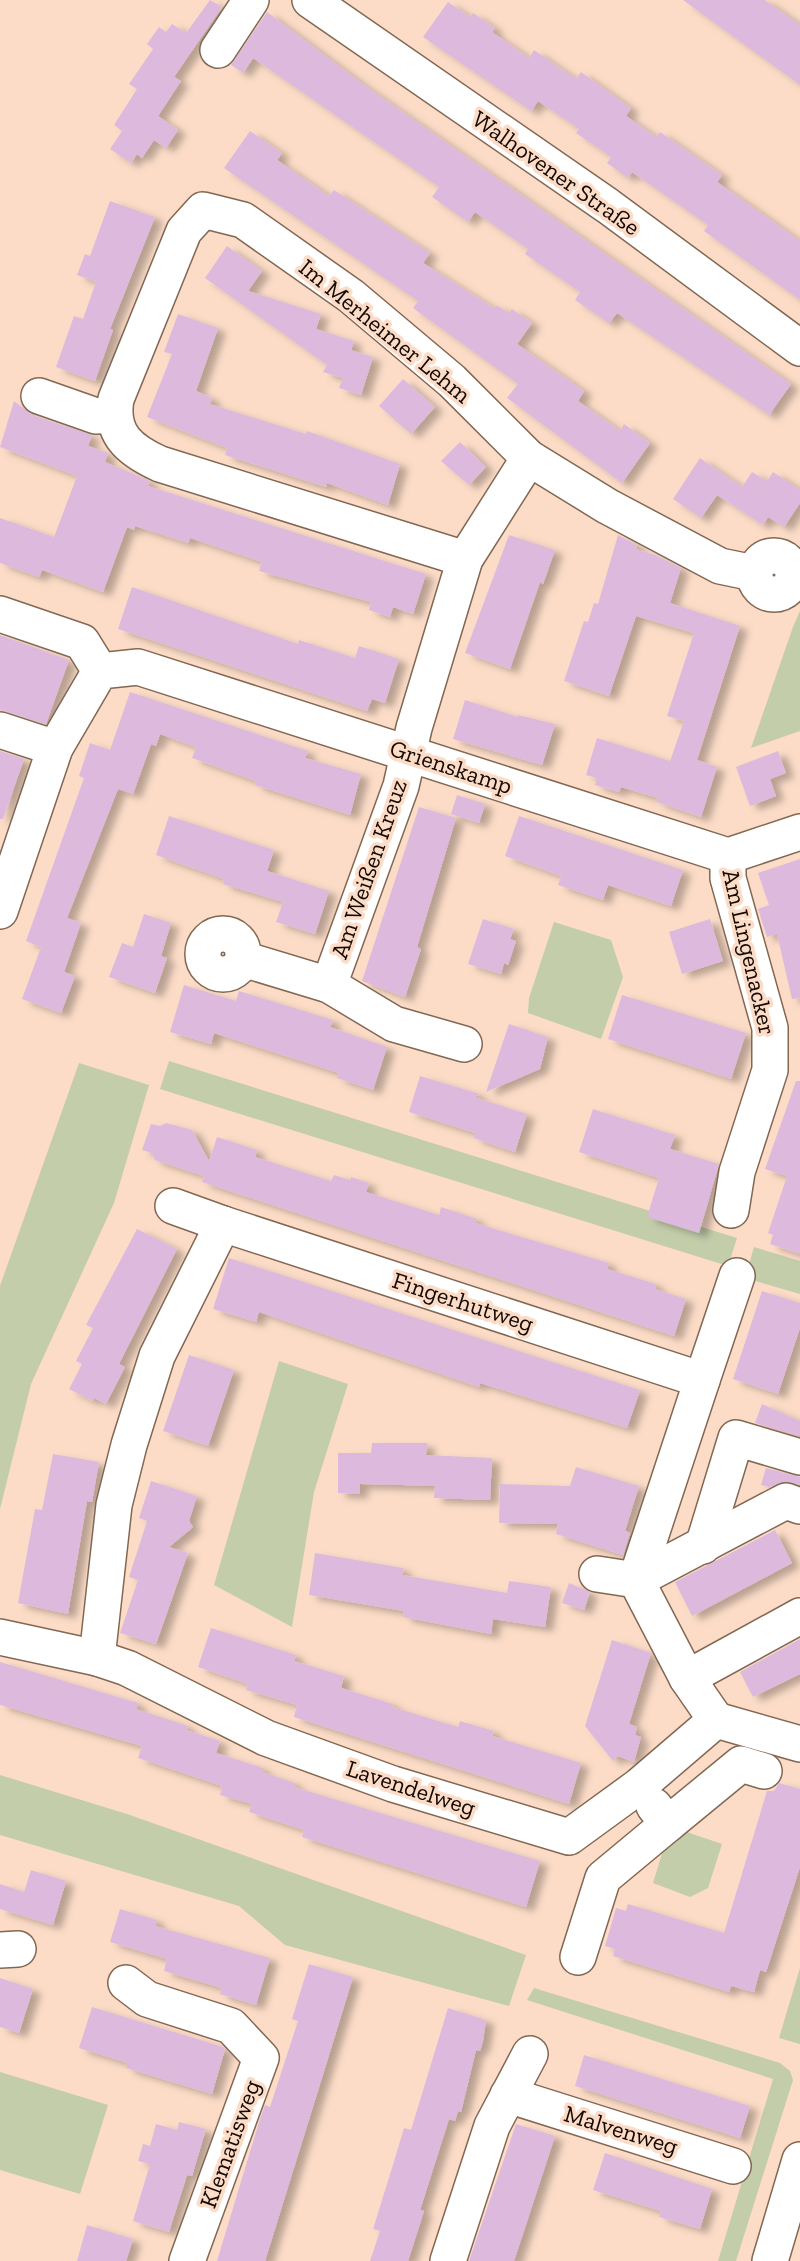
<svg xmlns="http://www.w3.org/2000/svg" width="800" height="2261" viewBox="0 0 800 2261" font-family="'Zilla Slab',serif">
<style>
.green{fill:#c3cdaa}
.building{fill:#ddb9dd;filter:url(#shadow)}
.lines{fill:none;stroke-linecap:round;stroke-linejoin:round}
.minor-casing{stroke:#826753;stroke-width:38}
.minor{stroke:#fff;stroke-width:35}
.labels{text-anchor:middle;stroke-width:7;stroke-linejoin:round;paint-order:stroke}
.street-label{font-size:24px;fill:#130903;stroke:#fcdcc7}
</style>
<defs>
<filter id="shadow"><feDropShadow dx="8" dy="4.5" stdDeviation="3.5" flood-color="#0004"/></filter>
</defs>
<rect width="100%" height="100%" fill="#fcdcc7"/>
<g class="green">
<path d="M800,611V731L751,748L793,627Z"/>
<path d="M554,922L611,940L623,977L601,1039L528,1013L529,998Z"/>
<path d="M169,1061L737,1238L728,1266L160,1089Z"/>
<path d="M79,1063L149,1085L114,1203L31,1384L0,1509V1286Z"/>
<path d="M754,1247L800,1261V1294L745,1278Z"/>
<path d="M279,1361L348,1384L314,1492L292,1627L214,1585Z"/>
<path d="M0,1775L127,1814L526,1955L509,2006L285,1945L239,1906L0,1835Z"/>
<path d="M681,1830L722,1844L708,1888L690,1897L653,1883L665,1844Z"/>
<path d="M800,1968V2044L779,2038Z"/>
<path d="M534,1988L780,2063L790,2071L793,2080L736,2261H718L773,2079L527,2000Z"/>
<path d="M0,2072L108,2105L80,2194L0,2170Z"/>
</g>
<g class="building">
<path d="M210,0L222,7L174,77L181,81L158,116L178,130L166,148L154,140L142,158L137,154L131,163L110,149L122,131L114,125L137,89L129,84L153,49L147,44L159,27L166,32L172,24L186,33Z"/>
<path d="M683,0H765L800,25V85Z"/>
<path d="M448,2L470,17L473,13L495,28L492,32L529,58L534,50L576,79L581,72L631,108L626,116L656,137L660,132L722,175L717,182L800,241V300L704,231L708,225L632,172L628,178L607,163L611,157L576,133L579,129L538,101L531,111L423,37Z"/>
<path d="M267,12L364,85L791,384L769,415L617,313L609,323L575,300L580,292L525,254L528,249L475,212L468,222L432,197L439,187L253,58L243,73L231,65Z"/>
<path d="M250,131L282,153L277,160L329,196L334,190L430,253L423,263L494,308L496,305L509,313L512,309L532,323L517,344L584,391L578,401L620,431L624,424L650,443L622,483L507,398L518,384L413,308L418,301L224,168Z"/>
<path d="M110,201L155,217L110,329L113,330L95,381L56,367L74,316L83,319L96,282L77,275L85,254L90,256Z"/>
<path d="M227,246L262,271L248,291L321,314L316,329L354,341L351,350L373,357L361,395L339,388L343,378L323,372L327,365L205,278Z"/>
<path d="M178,314L218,328L196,391L212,398L210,404L306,434L307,431L400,464L388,505L327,483L326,487L225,455L227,448L147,417L172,354L164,352Z"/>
<path d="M403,379L435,407L411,434L379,406Z"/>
<path d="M14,401L32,415L92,435L88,446L108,453L105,462L150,481L148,486L426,574L413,614L393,607L390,617L369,610L371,602L259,571L262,562L190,538L188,543L135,526L134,530L127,527L103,592L42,570L39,577L0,563V518L54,537L77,476L0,447Z"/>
<path d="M460,442L486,467L469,485L441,461Z"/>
<path d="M700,458L742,487L752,472L767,481L773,472L800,490V503L784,527L768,517L763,525L717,495L701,518L673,499Z"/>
<path d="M509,535L555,550L543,584L540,582L510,669L465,653Z"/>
<path d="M618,535L637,545L636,549L655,555L681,568L670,603L740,626L697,760L717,767L701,817L657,802L658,798L621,787L619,792L595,785L597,778L586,775L597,738L670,761L684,721L667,716L694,633L636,616L609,696L564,681L584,621L588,622L594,603L598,604Z"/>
<path d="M132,587L298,644L299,640L355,658L359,646L399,659L385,703L372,699L367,711L118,629Z"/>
<path d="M0,635L69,660L46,724L0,710Z"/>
<path d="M130,692L308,751L305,758L361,774L350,815L255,785L256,781L192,758L196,747L160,734L156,746L151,744L133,794L118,789L67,918L81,923L64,972L75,976L61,1013L22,999L41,947L26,941L84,778L79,776L90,743L110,750Z"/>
<path d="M465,700L518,717V715L555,724L542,765L453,739Z"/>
<path d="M0,751L24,759L3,819H0Z"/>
<path d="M778,751L786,773L770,779L776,796L750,806L736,767Z"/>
<path d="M457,795L485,804L479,823L451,814Z"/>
<path d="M419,807L456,818L417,947L421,949L405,997L362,981Z"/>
<path d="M169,816L274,850L267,871L329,891L315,934L276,922L283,902L223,884L224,879L156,855Z"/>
<path d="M519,816L683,870L671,906L608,885L603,900L558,885L561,876L505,856Z"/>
<path d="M800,859V998L792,999L777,934L767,937L758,909L769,905L758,873Z"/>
<path d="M144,914L171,923L161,956L167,958L155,993L109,977L122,943L133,947Z"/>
<path d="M483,919L514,929L510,939L516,941L508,965L504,963L501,974L468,964Z"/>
<path d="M710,919L723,961L682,974L669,932Z"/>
<path d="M184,985L236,1001L239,991L333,1020L330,1027L387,1047L373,1090L337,1078L339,1073L214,1033L211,1044L170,1032Z"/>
<path d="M622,995L746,1033L731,1079L608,1039Z"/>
<path d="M509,1024L548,1037L540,1069L486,1092Z"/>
<path d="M420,1076L480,1094L474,1097L527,1114L515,1152L474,1138L475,1133L409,1112Z"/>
<path d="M796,1081H800V1254L770,1244L773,1235L768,1233L787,1176L765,1169Z"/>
<path d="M593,1109L675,1135L670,1149L719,1164L699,1233L647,1217L659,1178L579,1152Z"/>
<path d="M166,1123L192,1130L209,1161L217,1137L257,1150L255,1157L331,1181L334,1175L350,1180L351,1177L369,1183L366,1192L439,1215L441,1207L477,1219L475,1223L609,1263L607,1269L656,1284L655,1289L686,1299L674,1336L202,1182L204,1176L155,1160L152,1153L142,1150L151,1124L160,1126Z"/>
<path d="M137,1229L177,1249L119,1364L125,1367L106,1404L94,1398L92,1401L69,1389L82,1364L76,1361L93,1328L86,1325Z"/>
<path d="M229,1258L640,1390L627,1428L480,1383L479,1387L259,1312L256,1322L213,1309Z"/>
<path d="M762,1291L800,1303V1328L778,1394L733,1379Z"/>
<path d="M189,1355L234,1370L208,1446L163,1431Z"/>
<path d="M762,1404L800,1421V1436L755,1423Z"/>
<path d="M372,1443H427L426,1455L492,1458L490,1500L434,1498L435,1486L403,1485L360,1484V1494L338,1493V1453H371Z"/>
<path d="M53,1454L99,1462L92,1502L87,1501L68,1614L18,1603L35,1509L42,1510Z"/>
<path d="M576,1467L639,1486L625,1531L630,1533L623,1555L556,1534L558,1524L499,1523L500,1484L570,1486Z"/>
<path d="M766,1468L800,1477V1485L785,1481L769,1487L761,1485Z"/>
<path d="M151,1481L197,1496L189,1521L193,1527L169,1547L188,1553L156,1644L120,1633L138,1580L129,1577L147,1521L139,1518Z"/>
<path d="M775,1530L792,1563L692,1616L675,1582Z"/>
<path d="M315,1553L403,1568L402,1575L507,1593L509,1581L551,1587L545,1627L493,1619L491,1634L403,1617L404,1611L309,1595Z"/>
<path d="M569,1583L590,1592L584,1610L562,1603Z"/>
<path d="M211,1628L296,1655L294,1661L344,1676L341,1688L393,1704L392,1707L458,1727L460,1721L494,1731L492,1736L581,1763L569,1804L294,1717L297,1705L246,1690L248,1684L198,1667Z"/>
<path d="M800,1639V1674L753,1697L740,1672Z"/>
<path d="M612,1640L651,1653L629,1724L637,1727L635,1735L641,1737L634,1762L618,1756L613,1761L585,1726Z"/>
<path d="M0,1662L138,1703L136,1709L188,1726L186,1730L220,1741L216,1753L263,1768L262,1772L295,1783L294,1787L540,1861L526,1907L302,1837L304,1830L249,1812L252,1804L220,1795L222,1786L138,1758L142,1746L0,1705Z"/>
<path d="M779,1783L800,1789V1867L766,1972L760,1970L754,1992L731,1986L729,1992L613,1956L615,1949L605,1946L616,1908L626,1911L628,1904L724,1933L767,1791H774Z"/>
<path d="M31,1870L66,1881L53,1925L0,1909V1884L24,1892Z"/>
<path d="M120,1909L157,1920L155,1926L270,1958L256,2005L220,1994L222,1988L164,1971L167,1959L110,1942Z"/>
<path d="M309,1964L353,1977L325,2068L265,2261H217L259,2122L265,2105L270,2107L298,2021L292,2019Z"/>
<path d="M0,1978L33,1989L19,2033L0,2027Z"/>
<path d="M92,2007L223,2047L225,2049L212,2094L126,2068L128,2063L79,2048Z"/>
<path d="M448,2008L486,2020L483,2041L480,2051L476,2050L461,2112L458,2111L455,2121L449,2119L420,2210L424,2211L408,2261H370L380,2231L373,2229L392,2168L404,2128L411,2130Z"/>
<path d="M584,2055L750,2106L740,2138L575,2086Z"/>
<path d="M179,2122L206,2129L192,2176L187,2175L169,2232L133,2221L150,2164L138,2161L143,2144L150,2146L156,2124L177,2130Z"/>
<path d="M516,2124L555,2136L514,2261H469Z"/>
<path d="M605,2153L712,2189L700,2229L659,2217L661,2211L593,2190Z"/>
<path d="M87,2225L133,2239L126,2261H77Z"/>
</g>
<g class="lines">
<defs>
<g id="minor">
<path d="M310,0L608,206L800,348"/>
<path d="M218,50L251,0"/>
<path d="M39,396L96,416L113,415"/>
<circle cx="774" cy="575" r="19"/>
<path d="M465,559L160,464C129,450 110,434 116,399L184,231L203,210L243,220L351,296L452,381L529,458L607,506L720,566L754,573"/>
<path d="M0,614L82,642L100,671"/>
<path d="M0,730L55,748"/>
<path d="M728,856V878L770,1028V1070L737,1172L731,1210"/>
<path d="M0,911L55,748L100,671L138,667L728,856L800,832"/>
<circle cx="223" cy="954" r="20"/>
<path d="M243,959L329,985L394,1024L464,1044"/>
<path d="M329,985L401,786L414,728L465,559L529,458"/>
<path d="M173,1206L223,1224"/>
<path d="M702,1380L737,1276"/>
<path d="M703,1546L736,1438L800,1457"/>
<path d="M597,1574L636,1580L786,1501L800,1506"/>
<path d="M0,1637L97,1658L127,1668L266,1738L393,1784L569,1837L639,1786L716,1720L800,1744"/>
<path d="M97,1658L114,1505L129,1445L157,1356L223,1224L702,1380L636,1580L687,1678L716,1720"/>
<path d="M687,1678L800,1616"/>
<path d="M654,1806L668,1824L741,1764L764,1771"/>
<path d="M0,1950L18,1949"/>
<path d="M578,1957L603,1878L668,1824"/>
<path d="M126,1983L147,1999L231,2026L261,2058L187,2261"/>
<path d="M508,2095L733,2166"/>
<path d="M448,2261L492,2126L530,2054"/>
<path d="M770,2261L800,2160"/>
</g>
</defs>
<use href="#minor" class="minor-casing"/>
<use href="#minor" class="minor"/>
</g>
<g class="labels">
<g class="street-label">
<text transform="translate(556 173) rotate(35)" y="8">Walhovener Straße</text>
<text transform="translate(385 331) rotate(39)" y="8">Im Merheimer Lehm</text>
<text transform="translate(451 767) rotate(18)" y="8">Grienskamp</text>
<text transform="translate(369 869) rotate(-71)" y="8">Am Weißen Kreuz</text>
<text transform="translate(749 952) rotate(77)" y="8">Am Lingenacker</text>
<text transform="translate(463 1302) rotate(18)" y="8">Fingerhutweg</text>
<text transform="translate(411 1788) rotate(18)" y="8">Lavendelweg</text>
<text transform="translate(621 2130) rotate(17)" y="8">Malvenweg</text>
<text transform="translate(230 2144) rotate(-70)" y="8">Klematisweg</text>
</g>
</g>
</svg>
